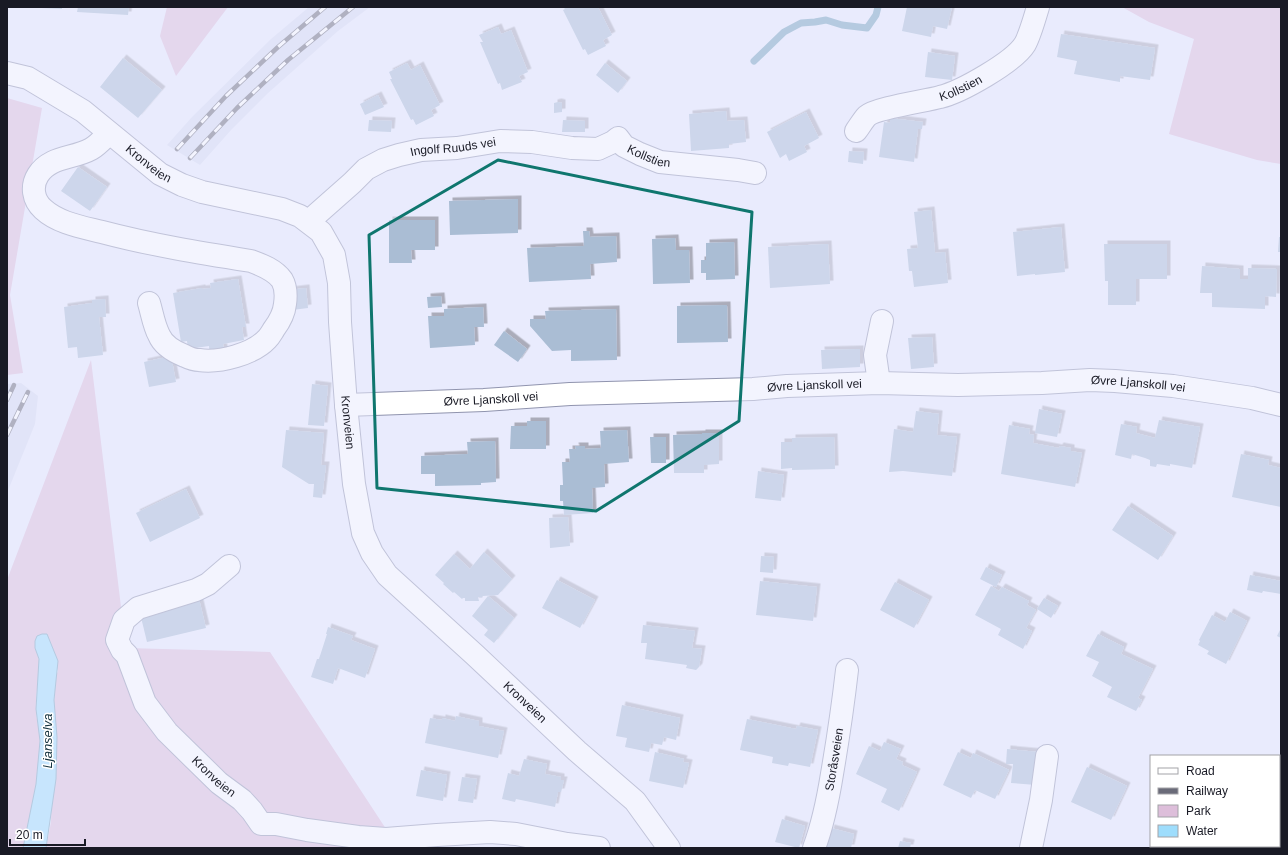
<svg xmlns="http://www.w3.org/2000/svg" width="1288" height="855" viewBox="0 0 1288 855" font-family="Arial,sans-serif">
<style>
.built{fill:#d8dcf1}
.green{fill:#ddbeda}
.water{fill:#9eddfc;stroke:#76a2bc}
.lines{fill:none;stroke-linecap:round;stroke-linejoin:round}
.stream{stroke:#76a2bc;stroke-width:7}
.building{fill:#aabdd4;filter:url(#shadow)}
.minor-casing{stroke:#9094ae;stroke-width:24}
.minor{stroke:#fff;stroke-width:22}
.rail-casing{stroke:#6a6b79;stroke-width:4.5}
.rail{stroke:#fff;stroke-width:3;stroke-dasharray:9;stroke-linecap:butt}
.marked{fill:none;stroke:#0f766e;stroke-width:3;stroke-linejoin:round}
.labels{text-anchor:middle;stroke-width:3;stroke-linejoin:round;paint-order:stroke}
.street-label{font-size:12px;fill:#191a25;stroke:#fff}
.water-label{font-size:13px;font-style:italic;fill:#14323f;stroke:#fff}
</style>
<defs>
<filter id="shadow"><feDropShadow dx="3.5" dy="-3.5" stdDeviation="0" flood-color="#0004"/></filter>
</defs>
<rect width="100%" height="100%" fill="#e9ebfd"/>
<g class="built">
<path d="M309,7H370L338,31L267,94L232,129L200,165L167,145L192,117L271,39Z"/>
<path d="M21,383L38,396L35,424L7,493V384Z"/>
</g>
<g class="green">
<path d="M167,7H228L176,76L160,36Z"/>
<path d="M1122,7H1281V164L1257,160L1169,134L1194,39L1149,22Z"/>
<path d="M7,98L42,108L10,295L23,373L7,375Z"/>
<path d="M91,360L126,648L270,652L390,835L396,848H46L51,822L54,700L56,676L58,671L48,638L37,636C33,646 37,651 39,660C40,676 35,693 36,709C36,720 40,731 40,742C39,778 31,813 23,848H7V580Z"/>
</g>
<path class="water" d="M42,634H47L58,661L54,700L57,737L56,779L46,848H23L36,784L40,741L36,709L39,659L35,648V641L37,636Z"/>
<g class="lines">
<path class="stream" d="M754,61L784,32L801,23L815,22L826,20L842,25L867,28L876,15L878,7"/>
</g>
<g class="building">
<path d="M41,7H62V9L41,8Z"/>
<path d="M78,7H129L128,15L77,12Z"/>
<path d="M563,7H598L612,35L603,40L606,46L588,55L585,49L583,50L563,10L565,9Z"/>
<path d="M907,7H952L947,29L933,26L931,37L902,31Z"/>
<path d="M498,27L501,34L511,30L528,72L519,76L522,82L502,90L500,83L498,84L480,42H483L479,35Z"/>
<path d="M1061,34L1155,48L1150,80L1120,76V82L1074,74L1077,61L1057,57Z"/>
<path d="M928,52L955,56L952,80L925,77Z"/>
<path d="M123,58L162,90L138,118L100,87Z"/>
<path d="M407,63L411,70L420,65L440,105L431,110L434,116L416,125L413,119L411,120L390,79H392L389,72Z"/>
<path d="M605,63L627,81L618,93L596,75Z"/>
<path d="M378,95L384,107L365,115L360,104Z"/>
<path d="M558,102L562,103V112L554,113V103Z"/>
<path d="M726,111L727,121L744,120L746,142L729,144V148L691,151L689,114Z"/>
<path d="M806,112L819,138L804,146L807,152L789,161L786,154L780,158L767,132Z"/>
<path d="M890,118L923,122L922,129H918L914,162L879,157L884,122L890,123Z"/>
<path d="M369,120L392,121L391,132L368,131Z"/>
<path d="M563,120L585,121V132H562Z"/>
<path d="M849,151L864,152L863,164L848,162Z"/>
<path d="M78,167L107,187L90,211L61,191Z"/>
<path d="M518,199V233L450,235L449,201Z"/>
<path d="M931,210L935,253L945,252L948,283L914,287L912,271H909L907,249L918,248L914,212Z"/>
<path d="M389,220H435V250H411L412,263H389Z"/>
<path d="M1061,227L1065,272L1035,275V274L1017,276L1013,232Z"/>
<path d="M583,231H589L590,237L616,236L617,262L590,264L591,279L529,282L527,248L584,246Z"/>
<path d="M1279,237H1281V252H1278Z"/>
<path d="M675,238L676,250H689L690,283L653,284L652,239Z"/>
<path d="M734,242L735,279L706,280V273H701V260H706V243Z"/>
<path d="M828,244L830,284L770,288L768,247Z"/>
<path d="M1104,244H1167V279H1136V305H1108V281H1105Z"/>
<path d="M1202,266L1240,269V279H1248V268L1277,269L1276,297L1265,296V309L1212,307V293H1200Z"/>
<path d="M238,279L246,327H242L244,340L223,344L225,355L210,357L209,346L188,349L187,341L181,342L173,293L202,288V289L211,288L210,283Z"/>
<path d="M306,288L308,308L292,310L289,290Z"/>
<path d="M441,296L442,307L428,308L427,297Z"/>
<path d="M105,299L106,317H99L103,355L78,358L77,347L68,348L64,307L92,303V300Z"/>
<path d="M727,305L728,342L677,343V306Z"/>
<path d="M483,307L484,327H474L475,345L430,348L428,316H444V309Z"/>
<path d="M616,309L617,360L571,361V350L552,351L530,326V319H546L545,311Z"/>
<path d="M504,331L527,349L518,362L494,345Z"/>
<path d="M932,337L934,367L911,369L908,338Z"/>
<path d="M860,349V367L822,369L821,350Z"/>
<path d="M171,356L176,382L149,387L144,362Z"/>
<path d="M312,384L328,386L324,426L308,425Z"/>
<path d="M1039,409L1062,414L1057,437L1035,433Z"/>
<path d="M916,411L939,414L937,435L957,437L952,476L903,471L889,472L894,429L913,432Z"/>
<path d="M1159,420L1200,427L1192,468L1170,464V466L1157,464L1156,467L1150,466V460L1145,458L1132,454L1131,459L1115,455L1121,424L1137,427L1136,433L1155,438Z"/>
<path d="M527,421H546V449H510L511,426H527Z"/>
<path d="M1009,425L1030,429L1029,434L1034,435L1033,443L1059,448L1060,446L1071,448V451L1082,453L1075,487L1001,474Z"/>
<path d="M286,430L324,433L321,465H326L322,498L313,497L314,484H309L282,467Z"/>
<path d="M627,430L629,462L604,464L605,487L592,488L593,513L564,515L563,501H560V485H563L562,462H570L569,449H576L575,446H585V449L601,448L600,431Z"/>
<path d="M702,433H719V464L704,465V473H674L673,435L702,434Z"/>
<path d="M650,437H666V463H651Z"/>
<path d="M834,437L835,469L792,470V468L781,469V442H792V438Z"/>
<path d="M495,441L496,482L481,483V485L435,486V474H421V456L468,454L467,442Z"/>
<path d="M1241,454L1269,460L1268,465L1281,468V507L1232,497Z"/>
<path d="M758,471L784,475L781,501L755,498Z"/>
<path d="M186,489L200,518L150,542L136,513Z"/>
<path d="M1128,506L1173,536L1158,560L1112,530Z"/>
<path d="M568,517L570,546L550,548L549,518Z"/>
<path d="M484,552L512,579L498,595L483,596L481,598L480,597H478L479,601H465V598H463L462,599L454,592L453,593L443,584L444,583L435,575L454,554L470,569Z"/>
<path d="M761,556L774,557L773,573L760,572Z"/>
<path d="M986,567L1002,575L996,587L980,579Z"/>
<path d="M1250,575L1281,581V594L1263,591L1262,593L1247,590Z"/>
<path d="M557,580L595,600L580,628L542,608Z"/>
<path d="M760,581L817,587L813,621L756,615Z"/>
<path d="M895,582L929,600L914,628L880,610Z"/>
<path d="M991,586L999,591L1002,587L1029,601L1027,605L1036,610L1026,628L1032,631L1023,649L998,635L1001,629L975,615Z"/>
<path d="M198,595L206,628L147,642L139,609Z"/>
<path d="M488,596L514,618L494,643L484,635L488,630L472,616Z"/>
<path d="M1044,598L1058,606L1051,618L1037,609Z"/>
<path d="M1230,612L1247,621L1226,664L1207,654L1209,651L1198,645L1200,641L1199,640L1212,615L1225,622Z"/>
<path d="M643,625L695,631L692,648L702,649L699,667L696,670L686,668L687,665L645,659L647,643H641Z"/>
<path d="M328,627L353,636L351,640L375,649L365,678L338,668L333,684L311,677L317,659H319L327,634H326Z"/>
<path d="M1281,628V638L1277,636Z"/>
<path d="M1098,634L1124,647L1121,654L1153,669L1138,698L1142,700L1136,711L1107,697L1112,687L1092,676L1099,662L1086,656Z"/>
<path d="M622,705L680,718L676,740L664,737L662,745L651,743L649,752L625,747L627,738L616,736Z"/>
<path d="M456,716L479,721V726L504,731L498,758L425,743L430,718L442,720V718L455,721Z"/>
<path d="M747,719L796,729L797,726L818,730L810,767L789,763L788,766L772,763L773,757L740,750Z"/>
<path d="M884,742L901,749L896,759L903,762L902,765L917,772L899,811L881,802L887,789L856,774L869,746L880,751Z"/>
<path d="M1007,749L1039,752L1036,785L1011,783L1013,764H1006Z"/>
<path d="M655,752L684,759L683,762L689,763L683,788L649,781Z"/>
<path d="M958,752L971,758L973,753L1009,770L995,799L975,790L971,798L943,785Z"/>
<path d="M524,759L547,764L545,774L561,777V780H564L561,792H558L555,807L516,799L515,802L502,799L508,773L519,776Z"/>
<path d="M1087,767L1127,786L1111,820L1071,802Z"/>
<path d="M421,770L447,775L443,801L416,796Z"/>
<path d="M462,777L477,779L473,803L458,801Z"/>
<path d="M1281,797V834L1279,833V801Z"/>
<path d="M782,819L805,826L799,848L775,842Z"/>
<path d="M831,828L854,834L851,848H826Z"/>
<path d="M900,841L911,843L910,848H898Z"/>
</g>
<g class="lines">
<defs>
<g id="minor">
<path id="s1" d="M7,73L28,78L83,111L160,174L182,185L202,192L282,209L300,216L321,232L334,255L339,283L340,322L346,405L354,484L363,533L372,553L387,575L475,655L577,751L635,801L669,848"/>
<path id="s2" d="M856,131C860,126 863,120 867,116C876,108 926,101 940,97C961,92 1014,62 1025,44C1030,35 1035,17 1038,7"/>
<path d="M109,133C104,138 98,145 91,149C73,159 50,156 38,175C31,186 33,200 43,209C58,223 82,227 102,232C151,245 201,253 251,261C262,265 275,270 282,280C286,287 286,297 285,304C284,314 280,321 274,329C272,332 270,336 267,339C253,354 220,363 199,360C194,360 189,358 185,356C175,352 163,345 159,335C154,326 152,313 149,303"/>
<path id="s3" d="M309,221L352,183L366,169L383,160L399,155L421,150L457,148L500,141L532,142L572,148L598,149L613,142L618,138L624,146L640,154L660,162L738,170L755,173"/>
<path d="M879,383L875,355L882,321"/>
<path id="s4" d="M346,405L484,400L570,394L753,389L787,386L879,383L958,385L1042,383L1090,380L1115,381L1173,386L1252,398L1281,405"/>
<path id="s5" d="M229,566L208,584L196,590L138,608L124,620L117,640L122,650L127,655L145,703L167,732L219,783L242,800L252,811L261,824H276L307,830L358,837L386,839L437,835L490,832L516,834L567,844L599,848"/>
<path id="s6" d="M814,848C823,824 828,799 832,774C838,739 843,705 847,670"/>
<path d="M1031,848L1041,800L1047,756"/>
</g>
</defs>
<use href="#minor" class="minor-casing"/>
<use href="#minor" class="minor"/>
<defs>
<g id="rail">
<path d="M177,149L226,96L278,47L325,7"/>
<path d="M190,158L237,108L288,60L353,7"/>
<path d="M7,400L14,385"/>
<path d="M7,435L28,392"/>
</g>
</defs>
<use href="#rail" class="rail-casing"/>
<use href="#rail" class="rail"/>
</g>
<path d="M0 0H1288V855H0ZM498,160L752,212L739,421L596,511L377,488L369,235Z" fill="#e9ebfd" fill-opacity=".55" fill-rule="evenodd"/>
<path class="marked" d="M498,160L752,212L739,421L596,511L377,488L369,235Z"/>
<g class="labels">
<g class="street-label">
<text dy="4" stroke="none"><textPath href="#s2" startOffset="117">Kollstien</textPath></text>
<text dy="4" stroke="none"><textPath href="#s3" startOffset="168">Ingolf Ruuds vei</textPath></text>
<text dy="4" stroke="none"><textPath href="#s3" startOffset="374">Kollstien</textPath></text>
<text dy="4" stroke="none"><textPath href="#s1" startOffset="170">Kronveien</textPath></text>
<text dy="4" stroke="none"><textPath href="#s4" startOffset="793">Øvre Ljanskoll vei</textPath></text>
<text dy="4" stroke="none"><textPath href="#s4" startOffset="469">Øvre Ljanskoll vei</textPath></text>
<text dy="4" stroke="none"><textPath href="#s4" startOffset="145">Øvre Ljanskoll vei</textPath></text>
<text dy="4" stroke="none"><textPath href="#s1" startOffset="553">Kronveien</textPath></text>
<text dy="4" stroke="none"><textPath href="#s1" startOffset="901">Kronveien</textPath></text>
<text dy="4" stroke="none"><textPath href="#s6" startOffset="91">Storåsveien</textPath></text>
<text dy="4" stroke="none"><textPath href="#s5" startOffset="312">Kronveien</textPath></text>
</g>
<g class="water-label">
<text transform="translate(47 741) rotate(-90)" y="5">Ljanselva</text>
</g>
</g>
<rect width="1288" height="855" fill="none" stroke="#191a25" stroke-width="16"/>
<rect x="1150" y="755" width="130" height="92" fill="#ffffff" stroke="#a3a3a8"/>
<rect x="1158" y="768" width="20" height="6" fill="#ffffff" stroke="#a3a3a8"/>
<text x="1186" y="775" font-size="12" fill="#191a25">Road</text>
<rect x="1158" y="788" width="20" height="6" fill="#6a6b79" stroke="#a3a3a8"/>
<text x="1186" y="795" font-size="12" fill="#191a25">Railway</text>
<rect x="1158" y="805" width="20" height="12" fill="#ddbeda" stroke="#a3a3a8"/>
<text x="1186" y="815" font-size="12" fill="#191a25">Park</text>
<rect x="1158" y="825" width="20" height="12" fill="#9eddfc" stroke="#a3a3a8"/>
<text x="1186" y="835" font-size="12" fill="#191a25">Water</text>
<path d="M10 839v6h75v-6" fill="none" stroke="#191a25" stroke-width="2"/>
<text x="16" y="839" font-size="12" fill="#191a25" stroke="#ffffff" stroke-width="3" paint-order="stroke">20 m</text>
</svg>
